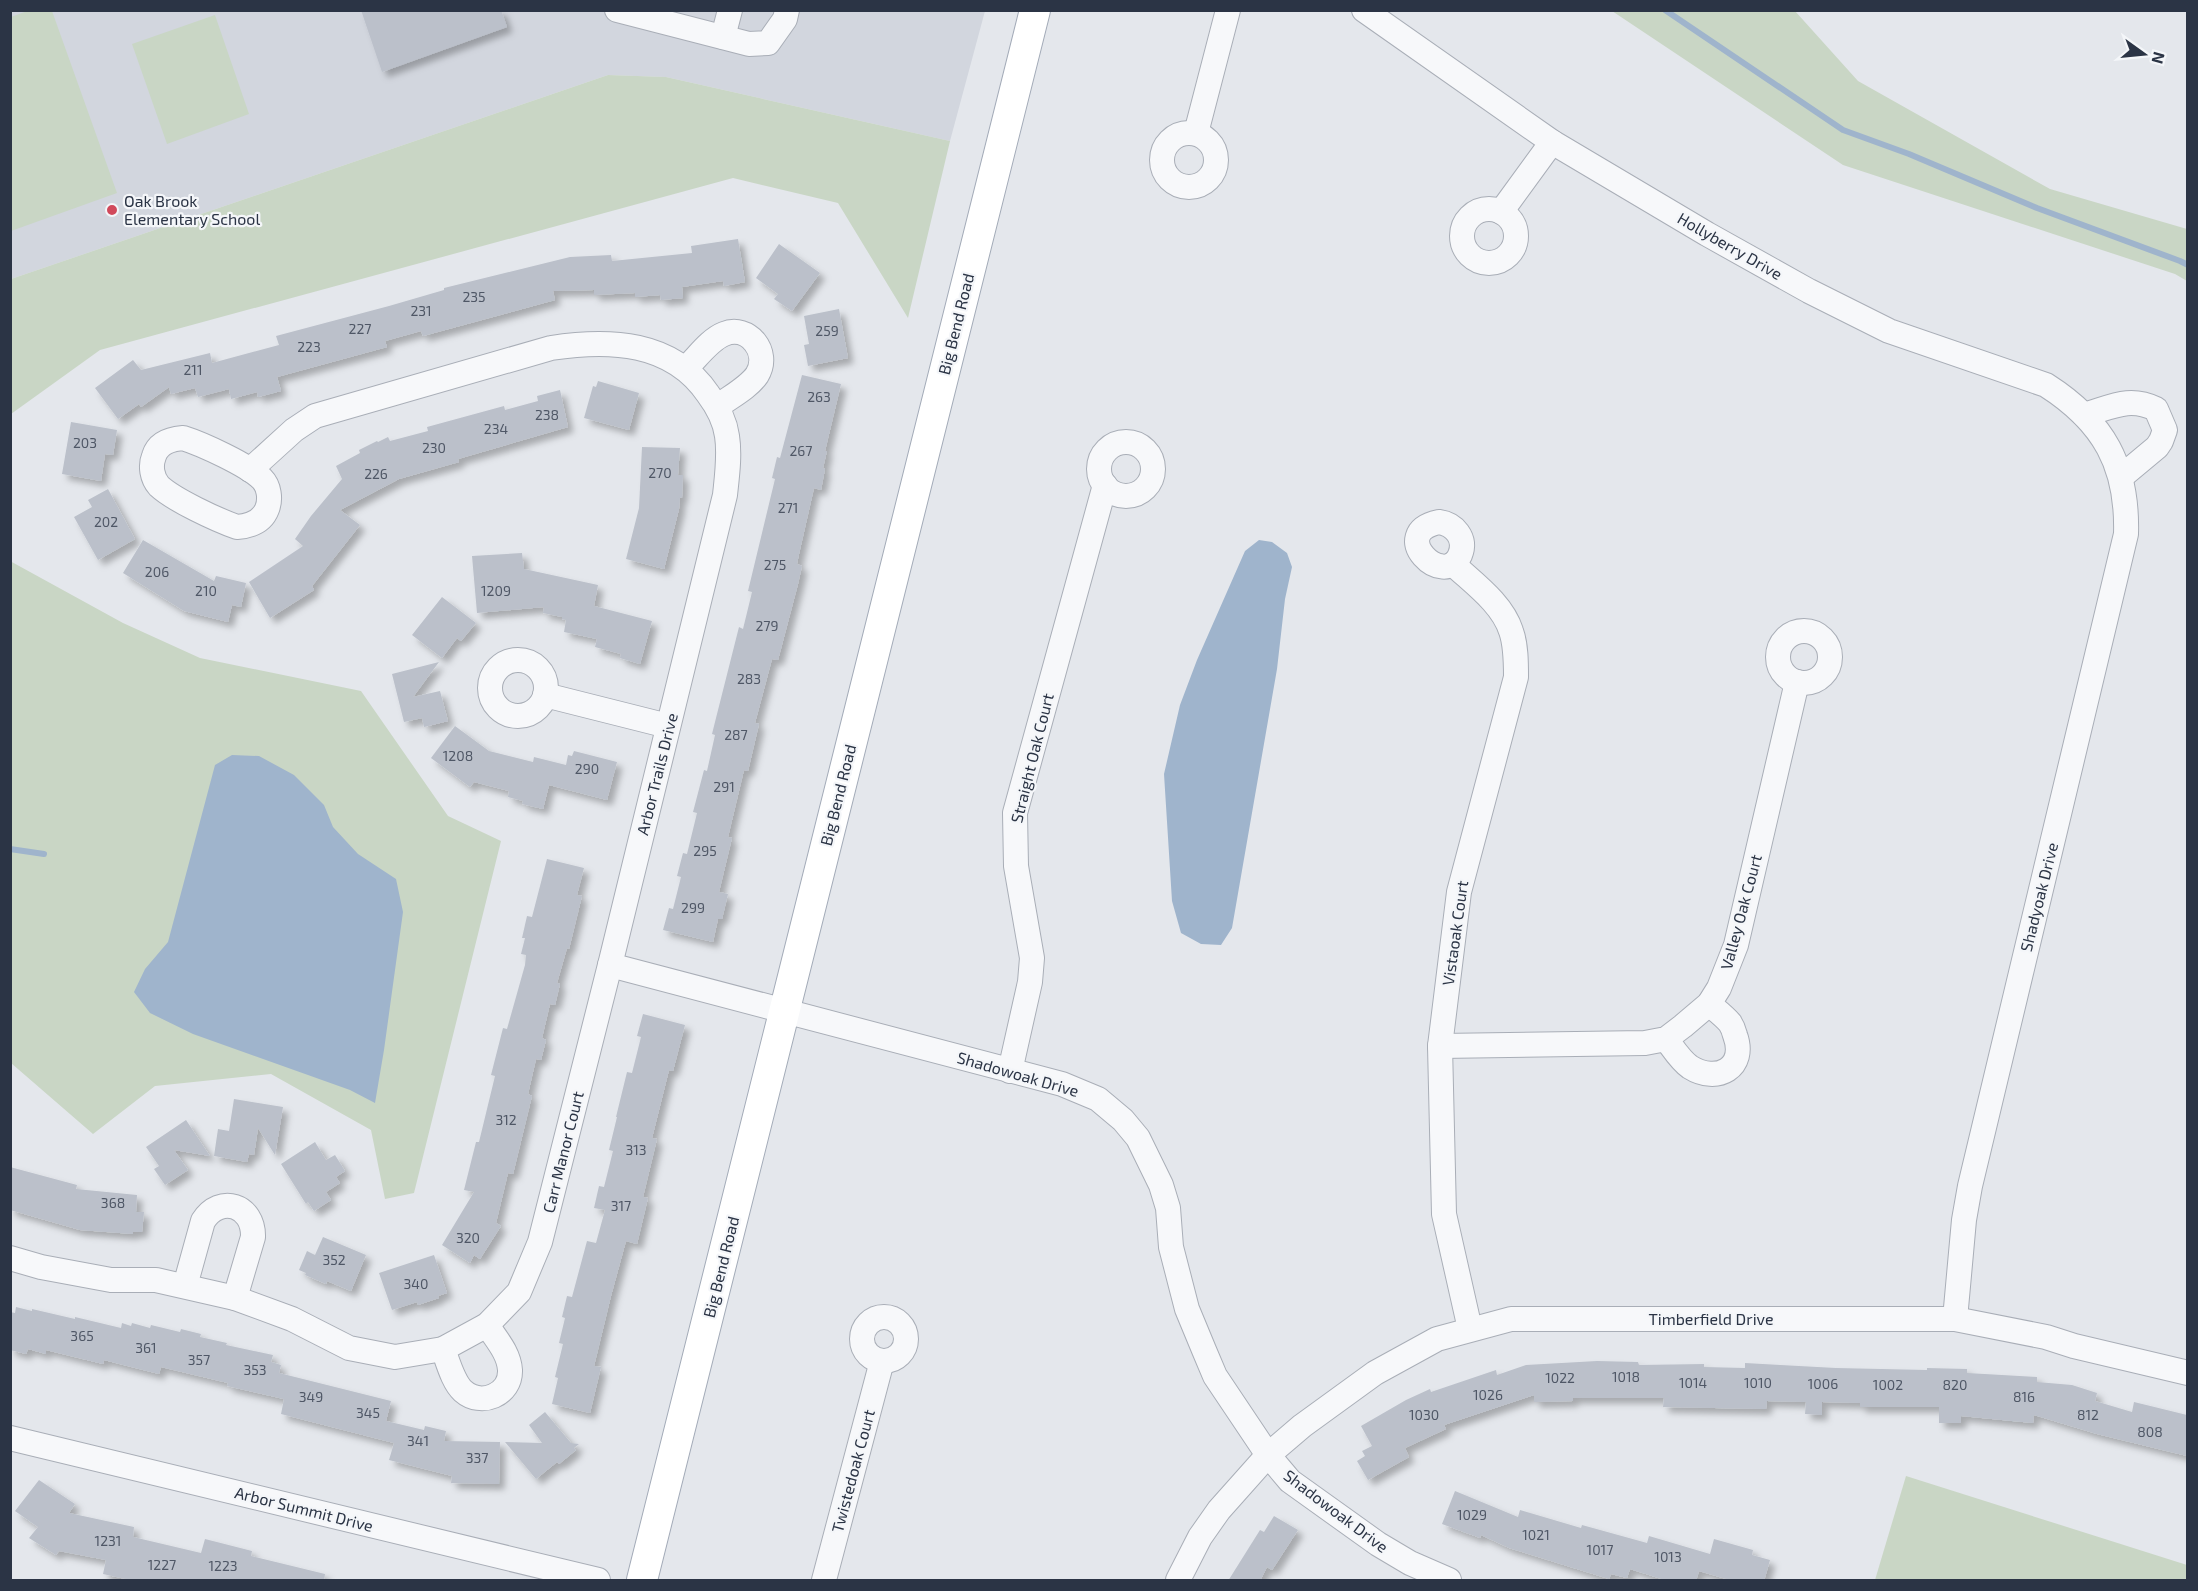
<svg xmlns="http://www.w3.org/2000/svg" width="2198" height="1591" viewBox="0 0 2198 1591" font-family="'Exo 2',sans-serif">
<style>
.built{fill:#d2d6de}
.green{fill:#c9d6c5}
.water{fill:#9fb4cc}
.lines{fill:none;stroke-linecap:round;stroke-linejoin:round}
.stream{stroke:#9fb4cc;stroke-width:6}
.building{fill:#bbc0ca;filter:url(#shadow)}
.minor-casing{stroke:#a9aeb7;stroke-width:26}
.major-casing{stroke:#a3abb8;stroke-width:32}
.minor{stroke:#f7f8fa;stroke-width:24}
.major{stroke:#fff;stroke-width:30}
.poi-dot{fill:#d1495b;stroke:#f4f6f9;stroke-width:2}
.labels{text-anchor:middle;stroke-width:4.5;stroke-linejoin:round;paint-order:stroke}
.number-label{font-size:14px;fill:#4f5766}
.poi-label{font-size:16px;fill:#2b3445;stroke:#f4f6f9;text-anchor:start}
.street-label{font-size:16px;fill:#2b3445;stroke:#f4f6f9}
</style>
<defs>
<filter id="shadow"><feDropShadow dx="5.5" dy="5.5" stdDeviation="3" flood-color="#0004"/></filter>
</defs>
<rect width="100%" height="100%" fill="#e4e7ec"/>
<path class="built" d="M10,11H985L950,141L666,77L608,75L11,279Z"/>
<g class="green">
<path d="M30,10L52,11L117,193L11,231V17Z"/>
<path d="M1612,11H1795L1858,81L2050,189L2187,229V281L2175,274L1843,165Z"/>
<path d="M215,15L249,114L167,144L132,44Z"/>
<path d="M608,75L666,77L950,141L908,318L838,203L733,178L100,350L11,414V279Z"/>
<path d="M10,561L123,623L200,658L361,691L448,816L501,841L414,1193L385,1199L371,1130L271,1074L155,1086L93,1134L11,1063Z"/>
<path d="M1906,1476L2187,1565V1580H1875Z"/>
</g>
<g class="water">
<path d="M1259,540L1272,542L1287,553L1292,567L1285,599L1277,669L1232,928L1221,945L1201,944L1181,933L1172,901L1164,774L1180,705L1197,660L1245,551Z"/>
<path d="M232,755L259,756L294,775L324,805L333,827L358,854L396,879L403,912L384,1050L375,1103L350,1090L193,1034L150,1013L134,992L145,969L168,942L215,765Z"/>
</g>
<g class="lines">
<g class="stream">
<path d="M1665,10L1843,130L1909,154L2037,208L2180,261L2188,265"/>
<path d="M10,849L44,854"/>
</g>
</g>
<g class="building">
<path d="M361,10H501L507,27L382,72Z"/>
<path d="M738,239L745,282L724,286L723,281L682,287L683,298L661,300L660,295L635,297V293L594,295V290L553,291L555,300L423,336L421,331L385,341L387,347L277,377L281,391L258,397L257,392L231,399L229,389L198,397L195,388L171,394L169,387L141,407L139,404L118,419L95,388L133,360L141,370L210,353L212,363L279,345L276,336L389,306L444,290V288L570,257L611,255L612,261L692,253L691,246Z"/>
<path d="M779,244L820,273L792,311L774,299L778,294L756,278Z"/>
<path d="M839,309L848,358L808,366L804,345L809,344L804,316Z"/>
<path d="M802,375L841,384L825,451H827L823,468L825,469L821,490L814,488L799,554L797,564L802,566L798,584L778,660L772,659L755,723L759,724L748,771L744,770L728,837L732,838L719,892L728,894L722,919H718L713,942L663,930L669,908L673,909L681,877L677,876L683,853L687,854L697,813L693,812L704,770L707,771L715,735L712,734L717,714L739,627L743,629L752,592L748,591L775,479L772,478L777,457L780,458Z"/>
<path d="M598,381L639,393L629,430L584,418L593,386L596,387Z"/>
<path d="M560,390L568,427L458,459L459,462L399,479L340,510L360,525L312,586L314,590L270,618L249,582L303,546L295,539L311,516L342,479L336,466L360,453L359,450L377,441L378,442L388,437L390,441L428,431L427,427L504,406L505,410L538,401L537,396Z"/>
<path d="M71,422L117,430L113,455L105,454L101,481L62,474Z"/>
<path d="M642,447L680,448L678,475H683L682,498L680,497L679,509L664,569L626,559L639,508Z"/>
<path d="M108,489L135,539L98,560L74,517L92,507L88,500Z"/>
<path d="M143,540L214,581L216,576L246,583L241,607L232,605L228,622L184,611L123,573Z"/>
<path d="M522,553L524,569L598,585L594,606L652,621L640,664L620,658L621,654L595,647L597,639L564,632L566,620L562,619V617L543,613L544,607L477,613L472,556Z"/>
<path d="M442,597L476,623L461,641L457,638L442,658L412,635Z"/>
<path d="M439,662L413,697L440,691L448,721L424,727L422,718L404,722L392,674Z"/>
<path d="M455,726L489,751L533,762L534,757L566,765L568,755L572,756L574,751L617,762L607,800L549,785L543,809L522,804L523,801L508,797L509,791L474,782L470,787L431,758Z"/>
<path d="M547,859L584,868L577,895L582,896L569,949L567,948L557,983L560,984L555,1005L550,1004L542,1038L546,1040L541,1060L536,1059L528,1094L532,1096L513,1174L508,1173L496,1223L501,1226L480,1259L474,1255L470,1263L442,1245L474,1192L464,1190L476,1142H479L495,1076L491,1075L503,1028L507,1029L525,965L526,955L521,954L525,938H522L527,916L532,917Z"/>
<path d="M643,1014L685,1025L673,1071L669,1070L652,1138L657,1139L643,1197L648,1198L637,1244L626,1241L611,1296L594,1366L601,1367L590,1413L552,1404L558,1378L555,1377L563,1344L559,1343L565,1318L562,1317L567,1296L572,1297L587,1241L596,1243L605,1210L594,1208L599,1186L604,1187L613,1151L609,1150L617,1117H616L627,1072L632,1073L641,1037L637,1036Z"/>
<path d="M234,1099L283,1107L275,1155L258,1128L254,1155L249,1154L247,1162L214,1156L218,1129L229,1131Z"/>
<path d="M186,1120L210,1156L174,1150L188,1170L165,1185L154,1169L159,1166L146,1147Z"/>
<path d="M315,1142L326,1160L335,1155L345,1171L336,1177L340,1183L326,1192L331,1200L314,1211L308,1202L306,1204L281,1164Z"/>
<path d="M10,1167L77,1185L76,1189L137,1195L136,1212H144L142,1232H133V1234L80,1230L10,1210Z"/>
<path d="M323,1237L366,1255L351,1291L327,1281L326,1284L305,1275L306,1273L299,1270L307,1251L315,1255Z"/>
<path d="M434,1255L447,1293L438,1296L439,1298L418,1305L417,1302L392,1310L379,1273Z"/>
<path d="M16,1307L32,1311V1309L75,1319V1317L121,1328L122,1323L131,1326L132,1323L150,1328L151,1325L180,1332L181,1329L201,1334L200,1337L227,1343L226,1345L273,1355L271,1362L281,1365L279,1373L391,1401L386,1421L424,1430L425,1426L446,1431L444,1441L500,1442L499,1484L451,1483L452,1476L389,1460L394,1443L281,1414L284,1399L227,1386L228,1383L161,1367L159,1374L104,1360L103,1364L46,1350V1354L28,1349L26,1354L10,1350V1312L15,1313Z"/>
<path d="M1597,1361L1638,1362L1639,1365L1704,1364V1367L1745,1368V1363L1836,1368L1927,1370V1368L1967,1369V1373L2037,1377V1382L2072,1385L2097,1393L2095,1401L2132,1412L2134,1402L2187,1415V1456L2097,1434L2034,1415L2033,1423L1961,1416V1423H1939V1407H1860V1403L1822,1402V1415L1805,1414L1806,1402L1767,1401L1766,1409L1663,1407L1664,1398H1573V1401L1534,1402V1395L1444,1425L1446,1429L1405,1448L1409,1457L1368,1480L1357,1461L1365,1456L1362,1451L1372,1446L1361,1426L1406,1400L1430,1389L1431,1392L1496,1370L1497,1375L1526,1365Z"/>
<path d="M545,1412L571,1443L579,1444L574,1448L576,1450L559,1464L557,1462L536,1479L505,1442L542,1443L529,1425Z"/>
<path d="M39,1480L75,1504L69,1513L134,1527L133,1537L201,1553L205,1539L252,1551L251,1556L325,1574L324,1581H135L103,1574L106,1560L59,1551L56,1555L29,1538L38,1527L15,1511Z"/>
<path d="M1455,1491L1518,1517L1520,1510L1581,1528L1582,1525L1647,1543L1649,1536L1710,1554L1714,1539L1753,1550L1752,1555L1770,1560L1764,1581H1733L1699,1571L1696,1581H1668L1630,1569L1627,1578L1611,1574L1609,1579L1509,1548L1481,1535L1480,1538L1442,1524Z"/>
<path d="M1274,1516L1298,1530L1272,1570L1267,1567L1260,1581H1228L1260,1530L1264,1532Z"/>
</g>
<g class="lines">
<defs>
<g id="minor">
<path d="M617,10L749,44L768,43L785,19L787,10"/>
<path d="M1364,10L1552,142L1707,234L1809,291L1889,331L2046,385C2104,422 2128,466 2126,534L1970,1186L1964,1220L1955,1319"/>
<path d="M723,37L730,10"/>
<circle cx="1189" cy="160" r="27"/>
<path d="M1196,133L1228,10"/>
<circle cx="1489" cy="236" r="27"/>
<path d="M1501,212L1552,142"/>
<path d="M686,368C697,358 709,340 724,334C748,324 771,352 757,375C748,388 730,397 717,407"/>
<path d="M2084,415C2112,407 2129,396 2156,409L2165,430L2161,441L2157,447L2121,477"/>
<path d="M183,438C202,444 248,465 262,479C269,486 271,499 267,509C262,522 250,526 237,527C217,520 174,500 159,486C152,478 150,466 154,456C158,443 171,439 183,438Z"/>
<circle cx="1126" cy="469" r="27"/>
<path d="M250,470L294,430L315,416L551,348C609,339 672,341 708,394C717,406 725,421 727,436C730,455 727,476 725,495L610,965L1062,1084L1098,1099L1123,1120L1138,1138L1161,1185L1168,1208L1171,1247L1187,1309L1204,1350L1215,1376L1268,1455L1290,1481L1378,1544L1410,1563L1449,1580"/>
<path d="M1439,522C1454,524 1467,538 1460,555C1444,591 1386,533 1439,522Z"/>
<path d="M1453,564C1473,583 1502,603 1511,631C1516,645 1516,662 1516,677L1459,892L1440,1046L1444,1214L1470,1329"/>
<circle cx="1804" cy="657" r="26"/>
<circle cx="518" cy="688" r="28"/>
<path d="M545,695L668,726"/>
<path d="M1666,1039C1673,1048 1680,1060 1690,1067C1717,1084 1747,1068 1735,1035C1734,1031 1732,1026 1730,1023C1724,1016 1716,1010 1709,1004"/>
<path d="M1440,1046L1645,1043L1666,1039L1683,1026L1709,1004L1719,988L1736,945L1797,682"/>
<path d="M1010,1071L1030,982L1032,958L1016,866L1015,813L1105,485"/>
<path d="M10,1258L41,1267L111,1280H156L235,1298L292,1319L349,1348L395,1357L443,1349L487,1325L519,1292L540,1242L610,965"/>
<path d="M185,1286L203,1221C220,1194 254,1205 253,1237L235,1298"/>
<circle cx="884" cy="1339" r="22"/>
<path d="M443,1349C448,1362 453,1382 463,1391C481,1407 511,1395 510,1370C509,1353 496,1339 487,1325"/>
<path d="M10,1438L598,1580"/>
<path d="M824,1580L882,1361"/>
<path d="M1178,1580L1200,1537L1219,1510L1268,1455L1302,1426L1375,1373L1437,1339L1511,1319H1955L2046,1337L2074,1346L2188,1373"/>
</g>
<path id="major" d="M642,1580L1035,10"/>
</defs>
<use href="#minor" class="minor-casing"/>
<use href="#major" class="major-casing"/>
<use href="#minor" class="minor"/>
<use href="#major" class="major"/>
</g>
<circle class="poi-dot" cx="112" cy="210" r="6"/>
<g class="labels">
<g class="number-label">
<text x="474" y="302">235</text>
<text x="421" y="316">231</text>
<text x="360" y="334">227</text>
<text x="827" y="336">259</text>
<text x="309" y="352">223</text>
<text x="193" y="375">211</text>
<text x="819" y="402">263</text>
<text x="547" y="420">238</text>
<text x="496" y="434">234</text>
<text x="85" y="448">203</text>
<text x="434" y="453">230</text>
<text x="801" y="456">267</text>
<text x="660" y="478">270</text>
<text x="376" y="479">226</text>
<text x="788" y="513">271</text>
<text x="106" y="527">202</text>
<text x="775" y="570">275</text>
<text x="157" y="577">206</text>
<text x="206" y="596">210</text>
<text x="496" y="596">1209</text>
<text x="767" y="631">279</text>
<text x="749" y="684">283</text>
<text x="736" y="740">287</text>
<text x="458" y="761">1208</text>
<text x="587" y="774">290</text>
<text x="724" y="792">291</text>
<text x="705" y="856">295</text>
<text x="693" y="913">299</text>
<text x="506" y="1125">312</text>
<text x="636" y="1155">313</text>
<text x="113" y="1208">368</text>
<text x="621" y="1211">317</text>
<text x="468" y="1243">320</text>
<text x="334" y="1265">352</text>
<text x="416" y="1289">340</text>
<text x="82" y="1341">365</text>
<text x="146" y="1353">361</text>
<text x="199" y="1365">357</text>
<text x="255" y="1375">353</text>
<text x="1626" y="1382">1018</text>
<text x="1560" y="1383">1022</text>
<text x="1693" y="1388">1014</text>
<text x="1758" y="1388">1010</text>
<text x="1823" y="1389">1006</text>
<text x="1888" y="1390">1002</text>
<text x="1955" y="1390">820</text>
<text x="1488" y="1400">1026</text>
<text x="311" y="1402">349</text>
<text x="2024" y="1402">816</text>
<text x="368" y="1418">345</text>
<text x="1424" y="1420">1030</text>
<text x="2088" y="1420">812</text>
<text x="2150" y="1437">808</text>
<text x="418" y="1446">341</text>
<text x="477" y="1463">337</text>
<text x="1472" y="1520">1029</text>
<text x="1536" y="1540">1021</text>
<text x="108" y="1546">1231</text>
<text x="1600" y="1555">1017</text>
<text x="1668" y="1562">1013</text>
<text x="162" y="1570">1227</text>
<text x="223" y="1571">1223</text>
</g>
<g class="poi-label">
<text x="124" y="207">Oak Brook<tspan x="124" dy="18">Elementary School</tspan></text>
</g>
<g class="street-label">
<text transform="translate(1730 246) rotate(30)" y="6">Hollyberry Drive</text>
<text transform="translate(956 324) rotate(-76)" y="6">Big Bend Road</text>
<text transform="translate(1032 758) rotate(-76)" y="6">Straight Oak Court</text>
<text transform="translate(657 774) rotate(-76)" y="6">Arbor Trails Drive</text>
<text transform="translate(838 795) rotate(-76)" y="6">Big Bend Road</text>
<text transform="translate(2039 897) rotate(-76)" y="6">Shadyoak Drive</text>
<text transform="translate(1741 912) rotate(-75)" y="6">Valley Oak Court</text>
<text transform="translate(1455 933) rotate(-82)" y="6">Vistaoak Court</text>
<text transform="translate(1018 1074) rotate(16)" y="6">Shadowoak Drive</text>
<text transform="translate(563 1152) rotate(-76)" y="6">Carr Manor Court</text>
<text transform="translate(721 1267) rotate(-76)" y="6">Big Bend Road</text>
<text x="1711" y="1325">Timberfield Drive</text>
<text transform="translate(853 1471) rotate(-75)" y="6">Twistedoak Court</text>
<text transform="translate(304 1509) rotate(14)" y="6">Arbor Summit Drive</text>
<text transform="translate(1336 1511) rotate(37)" y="6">Shadowoak Drive</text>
</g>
</g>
<rect width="2198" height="1591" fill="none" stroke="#2b3445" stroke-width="24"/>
<g transform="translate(2144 54) rotate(105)" stroke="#f4f6f9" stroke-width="4.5" paint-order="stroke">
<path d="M0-4.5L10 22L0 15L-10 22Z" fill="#2b3445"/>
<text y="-9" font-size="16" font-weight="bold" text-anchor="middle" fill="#2b3445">N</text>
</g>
</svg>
